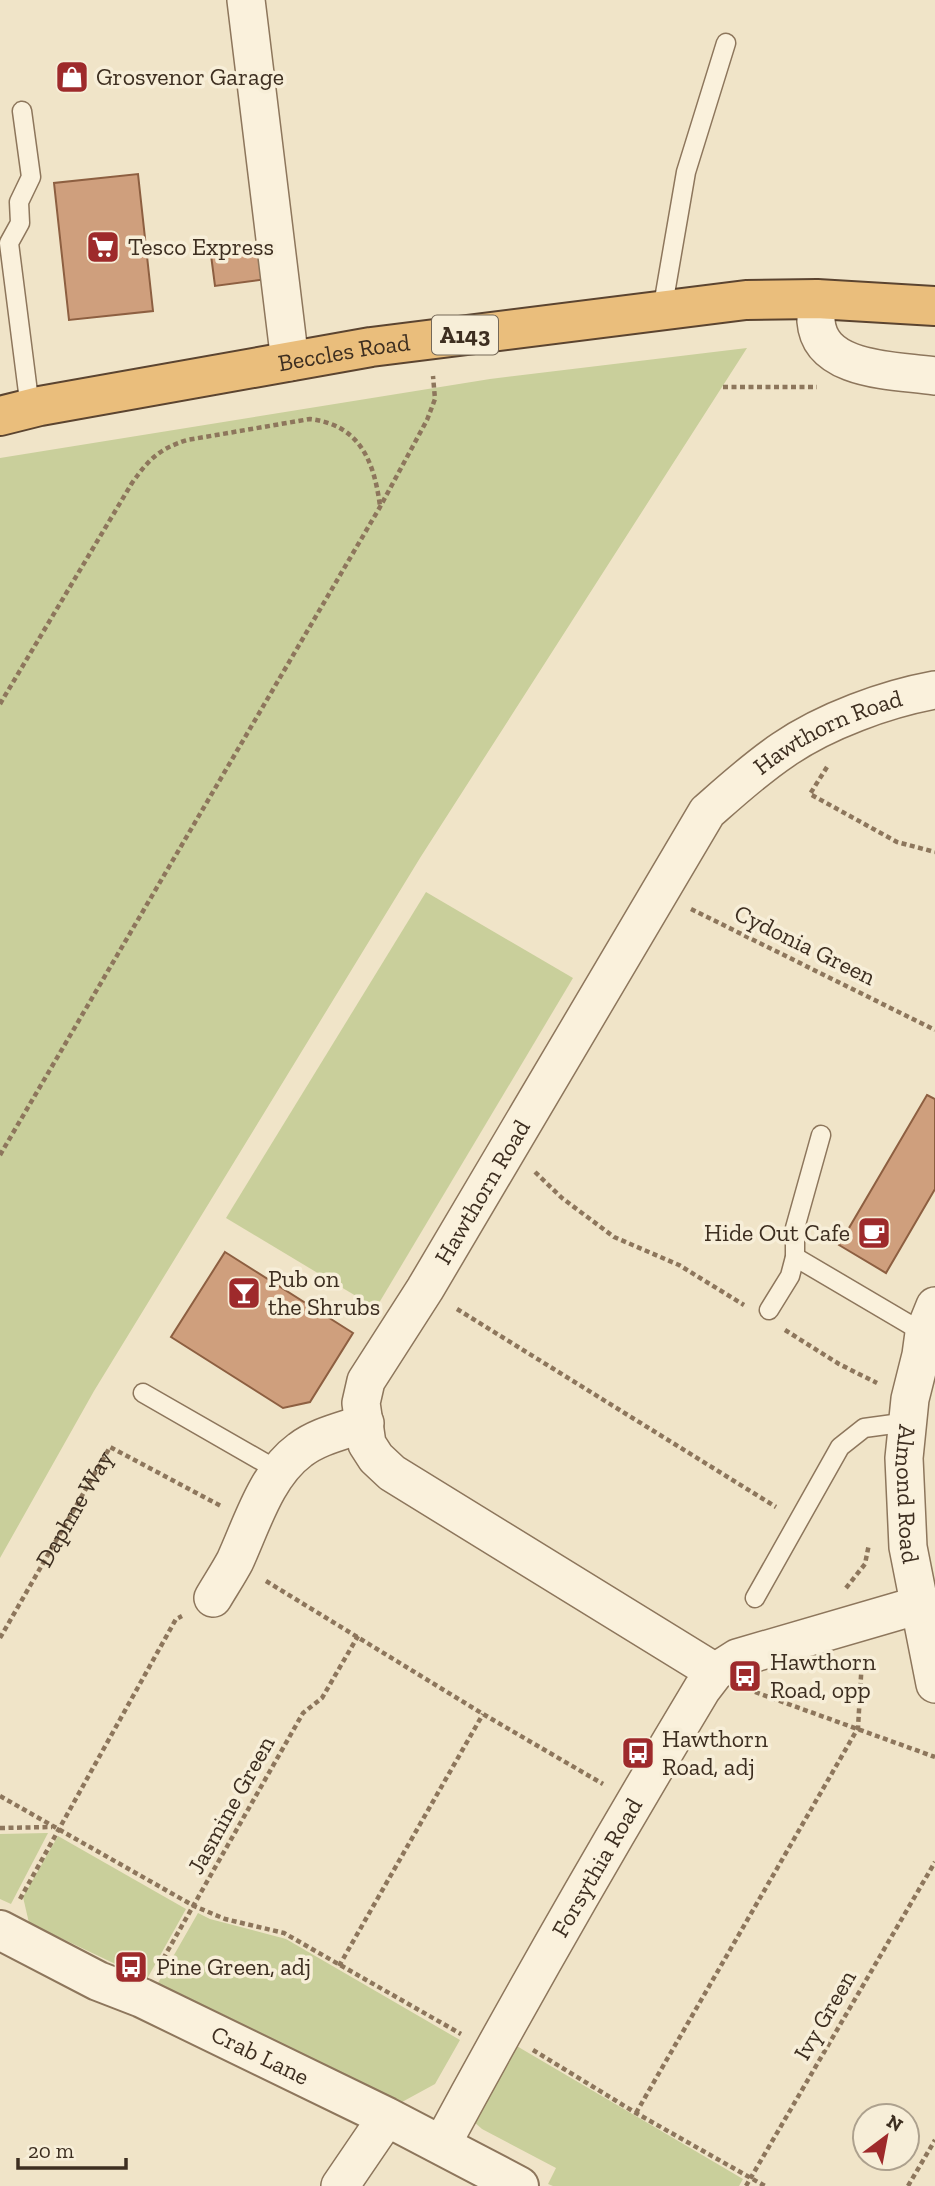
<svg xmlns="http://www.w3.org/2000/svg" width="935" height="2186" viewBox="0 0 935 2186" font-family="'Zilla Slab',serif">
<style>
.green{fill:#c9cf9b}
.building{fill:#cf9f7d;stroke:#8d5f41;stroke-width:2}
.lines{fill:none;stroke-linecap:round;stroke-linejoin:round}
.service-casing{stroke:#8d765c;stroke-width:21}
.minor-casing{stroke:#8d765c;stroke-width:40}
.tertiary-casing{stroke:#8d765c;stroke-width:42}
.trunk-casing{stroke:#5b4430;stroke-width:42}
.path{stroke:#8d765c;stroke-width:4.5;stroke-dasharray:5 3.5;stroke-linecap:butt}
.service{stroke:#faf1dc;stroke-width:18}
.minor{stroke:#faf1dc;stroke-width:37}
.tertiary{stroke:#faf1dc;stroke-width:38}
.trunk{stroke:#eabe7c;stroke-width:38}
.labels{text-anchor:middle;stroke-width:7;stroke-linejoin:round;paint-order:stroke}
.shield{fill:#f7eed8;stroke:#756857;stroke-width:2}
.shield-label{font-size:23px;font-weight:bold;fill:#3d2e20}
.poi-label{font-size:24px;fill:#3d2e20;stroke:#f7eed8;text-anchor:start}
.street-label{font-size:24px;fill:#3d2e20;stroke:#f7eed8}
</style>
<rect width="100%" height="100%" fill="#f0e4c8"/>
<g class="green">
<path d="M747,348L420,858L94,1391L0,1558V458L490,379Z"/>
<path d="M426,892L573,978L376,1308L226,1218Z"/>
<path d="M48,1833L11,1904L0,1899V1834Z"/>
<path d="M58,1836L186,1909L147,1979L29,1923L23,1897Z"/>
<path d="M198,1913L210,1919L286,1939L460,2040L435,2084L402,2102L158,1983Z"/>
<path d="M515,2045L743,2179L739,2186H553L548,2184L556,2168L482,2129L473,2121Z"/>
</g>
<g class="building">
<path d="M138,174L153,311L69,320L54,183Z"/>
<path d="M270,247L275,278L215,286L211,255Z"/>
<path d="M927,1095L935,1099V1189L886,1273L839,1245Z"/>
<path d="M225,1252L353,1333L310,1402L283,1408L171,1337Z"/>
</g>
<g class="lines">
<defs>
<g id="service">
<path d="M22,111L31,177L19,202L20,223L9,243L30,408"/>
<path d="M662,311L686,172L726,43"/>
<path d="M795,1257L924,1333"/>
<path d="M769,1310L790,1276L795,1257V1228L821,1135"/>
<path d="M143,1393L279,1471"/>
<path d="M755,1598L840,1447L864,1428L908,1422"/>
</g>
<g id="minor">
<path d="M246,0L290,362"/>
<path d="M817,299C817,306 816,314 816,321C820,373 897,370 935,376"/>
<path id="s2" d="M935,1306L924,1333L921,1355L910,1399L904,1458L908,1547L935,1684"/>
<path d="M213,1598C220,1586 228,1574 235,1561C252,1524 266,1475 300,1450C318,1436 343,1431 365,1423"/>
<path id="s3" d="M715,1672L392,1473L376,1458L367,1444L361,1403L366,1381L425,1289L707,812C732,790 756,768 783,750C825,721 886,699 935,690"/>
<path id="s4" d="M442,2144C525,1990 612,1839 702,1689L715,1672L737,1658L919,1605"/>
<path d="M340,2186L387,2117"/>
</g>
<g id="tertiary">
<path id="s5" d="M0,1930L98,1981L142,1998L387,2117L519,2186"/>
</g>
<g id="trunk">
<path id="s6" d="M0,416L40,406L371,347L746,300L817,299L935,306"/>
</g>
</defs>
<use href="#service" class="service-casing"/>
<use href="#minor" class="minor-casing"/>
<use href="#tertiary" class="tertiary-casing"/>
<use href="#trunk" class="trunk-casing"/>
<g class="path">
<path d="M723,387H817"/>
<path d="M0,704L132,483C149,459 159,449 187,440L310,419C360,425 374,461 380,506"/>
<path d="M827,767L810,794L897,842L935,852"/>
<path d="M691,909L935,1030"/>
<path d="M0,1155L380,507L427,420L435,399L433,376"/>
<path d="M535,1172L562,1198L614,1237L679,1265L744,1305"/>
<path d="M457,1309L776,1507"/>
<path d="M785,1330L839,1364L877,1383"/>
<path d="M266,1581L483,1714L603,1784"/>
<path d="M846,1588L865,1564L869,1544"/>
<path id="s1" d="M0,1638L110,1447L221,1506"/>
<path d="M755,1692L935,1757"/>
<path d="M0,1796L194,1906L225,1919L284,1933L461,2034"/>
<path d="M0,1828L52,1827"/>
<path d="M20,1899L176,1619L182,1616"/>
<path d="M159,1966L303,1713L322,1698L358,1636"/>
<path d="M339,1966L483,1714"/>
<path d="M533,2050L636,2113L765,2186"/>
<path d="M636,2113L858,1728L862,1659"/>
<path d="M746,2186L935,1862"/>
<path d="M908,2186L935,2140"/>
</g>
<use href="#service" class="service"/>
<use href="#minor" class="minor"/>
<use href="#tertiary" class="tertiary"/>
<use href="#trunk" class="trunk"/>
</g>
<defs>
<symbol id="shop-square" viewBox="-11 -11 22 22"><rect x="-9" y="-9" width="18" height="18" rx="4" fill="#9e2a2b" stroke="#f7eed8"/><path d="M-5-2.5h2.3a2.7 3.5 0 0 1 5.4 0H5L5.5 6h-11ZM-1.5-2.5h3a1.5 2.3 0 0 0-3 0Z" fill="#fff"/></symbol>
<symbol id="supermarket-square" viewBox="-11 -11 22 22"><rect x="-9" y="-9" width="18" height="18" rx="4" fill="#9e2a2b" stroke="#f7eed8"/><path d="M-6-5.5h2.5l.6 2H6L4.5 2H-2.5L-4.4-4H-6ZM-1.5 3.2a1.3 1.3 0 1 0 .1 0ZM3 3.2a1.3 1.3 0 1 0 .1 0Z" fill="#fff"/></symbol>
<symbol id="cafe-square" viewBox="-11 -11 22 22"><rect x="-9" y="-9" width="18" height="18" rx="4" fill="#9e2a2b" stroke="#f7eed8"/><path d="M-5.5-4.5H6V0H3Q3 3.5 0 3.5H-2.5Q-5.5 3.5-5.5 0ZM3-3.2v2h1.7v-2ZM-6 4.5H4V6H-6Z" fill="#fff"/></symbol>
<symbol id="bar-square" viewBox="-11 -11 22 22"><rect x="-9" y="-9" width="18" height="18" rx="4" fill="#9e2a2b" stroke="#f7eed8"/><path d="M-6-5H6L.8 .8V4.5H3.5V6h-7V4.5H-.8V.8Z" fill="#fff"/></symbol>
<symbol id="bus-square" viewBox="-11 -11 22 22"><rect x="-9" y="-9" width="18" height="18" rx="4" fill="#9e2a2b" stroke="#f7eed8"/><path d="M-5-6H5V4H4V6H2V4H-2V6H-4V4H-5ZM-3.5-4V0h7V-4ZM-3.5 1.2v1.5H-2V1.2ZM2 1.2v1.5H3.5V1.2Z" fill="#fff"/></symbol>
</defs>
<g fill-rule="evenodd">
<use href="#shop-square" x="53" y="58" width="38" height="38"/>
<use href="#supermarket-square" x="84" y="228" width="38" height="38"/>
<use href="#cafe-square" x="855" y="1214" width="38" height="38"/>
<use href="#bar-square" x="225" y="1274" width="38" height="38"/>
<use href="#bus-square" x="726" y="1657" width="38" height="38"/>
<use href="#bus-square" x="619" y="1734" width="38" height="38"/>
<use href="#bus-square" x="112" y="1948" width="38" height="38"/>
</g>
<g class="labels">
<rect class="shield" x="432" y="315.5" width="66" height="39" rx="5"/>
<g class="shield-label">
<text x="465" y="343">A143</text>
</g>
<g class="poi-label">
<text x="96" y="85">Grosvenor Garage</text>
<text x="128" y="255">Tesco Express</text>
<text x="850" y="1241" text-anchor="end">Hide Out Cafe</text>
<text x="268" y="1287">Pub on<tspan x="268" dy="28">the Shrubs</tspan></text>
<text x="770" y="1670">Hawthorn<tspan x="770" dy="28">Road, opp</tspan></text>
<text x="662" y="1747">Hawthorn<tspan x="662" dy="28">Road, adj</tspan></text>
<text x="156" y="1975">Pine Green, adj</text>
</g>
<g class="street-label">
<text dy="8" stroke="none"><textPath href="#s6" startOffset="350">Beccles Road</textPath></text>
<text dy="8" stroke="none"><textPath href="#s3" startOffset="1292">Hawthorn Road</textPath></text>
<text transform="translate(805 945) rotate(26)" y="8">Cydonia Green</text>
<text dy="8" stroke="none"><textPath href="#s3" startOffset="704">Hawthorn Road</textPath></text>
<text dy="8" stroke="none"><textPath href="#s2" startOffset="192">Almond Road</textPath></text>
<text dy="8" stroke="none"><textPath href="#s1" startOffset="149">Daphne Way</textPath></text>
<text transform="translate(231 1805) rotate(-61)" y="8">Jasmine Green</text>
<text dy="8" stroke="none"><textPath href="#s4" startOffset="317">Forsythia Road</textPath></text>
<text transform="translate(825 2015) rotate(-60)" y="8">Ivy Green</text>
<text dy="8" stroke="none"><textPath href="#s5" startOffset="289">Crab Lane</textPath></text>
</g>
</g>
<g transform="translate(886 2137) rotate(32)"><circle r="33" fill="#f7eed8" stroke="#ada18e" stroke-width="2"/>
<path d="M0-5L12 26L0 18L-12 26Z" fill="#9e2a2b"/>
<text y="-10" font-size="19" font-weight="bold" text-anchor="middle" fill="#3d2e20">N</text>
</g>
<path d="M18 2158v10h108v-10" fill="none" stroke="#3d2e20" stroke-width="3.5"/>
<text x="28" y="2158" font-size="21" fill="#3d2e20" stroke="#f7eed8" stroke-width="5" paint-order="stroke">20 m</text>
</svg>
